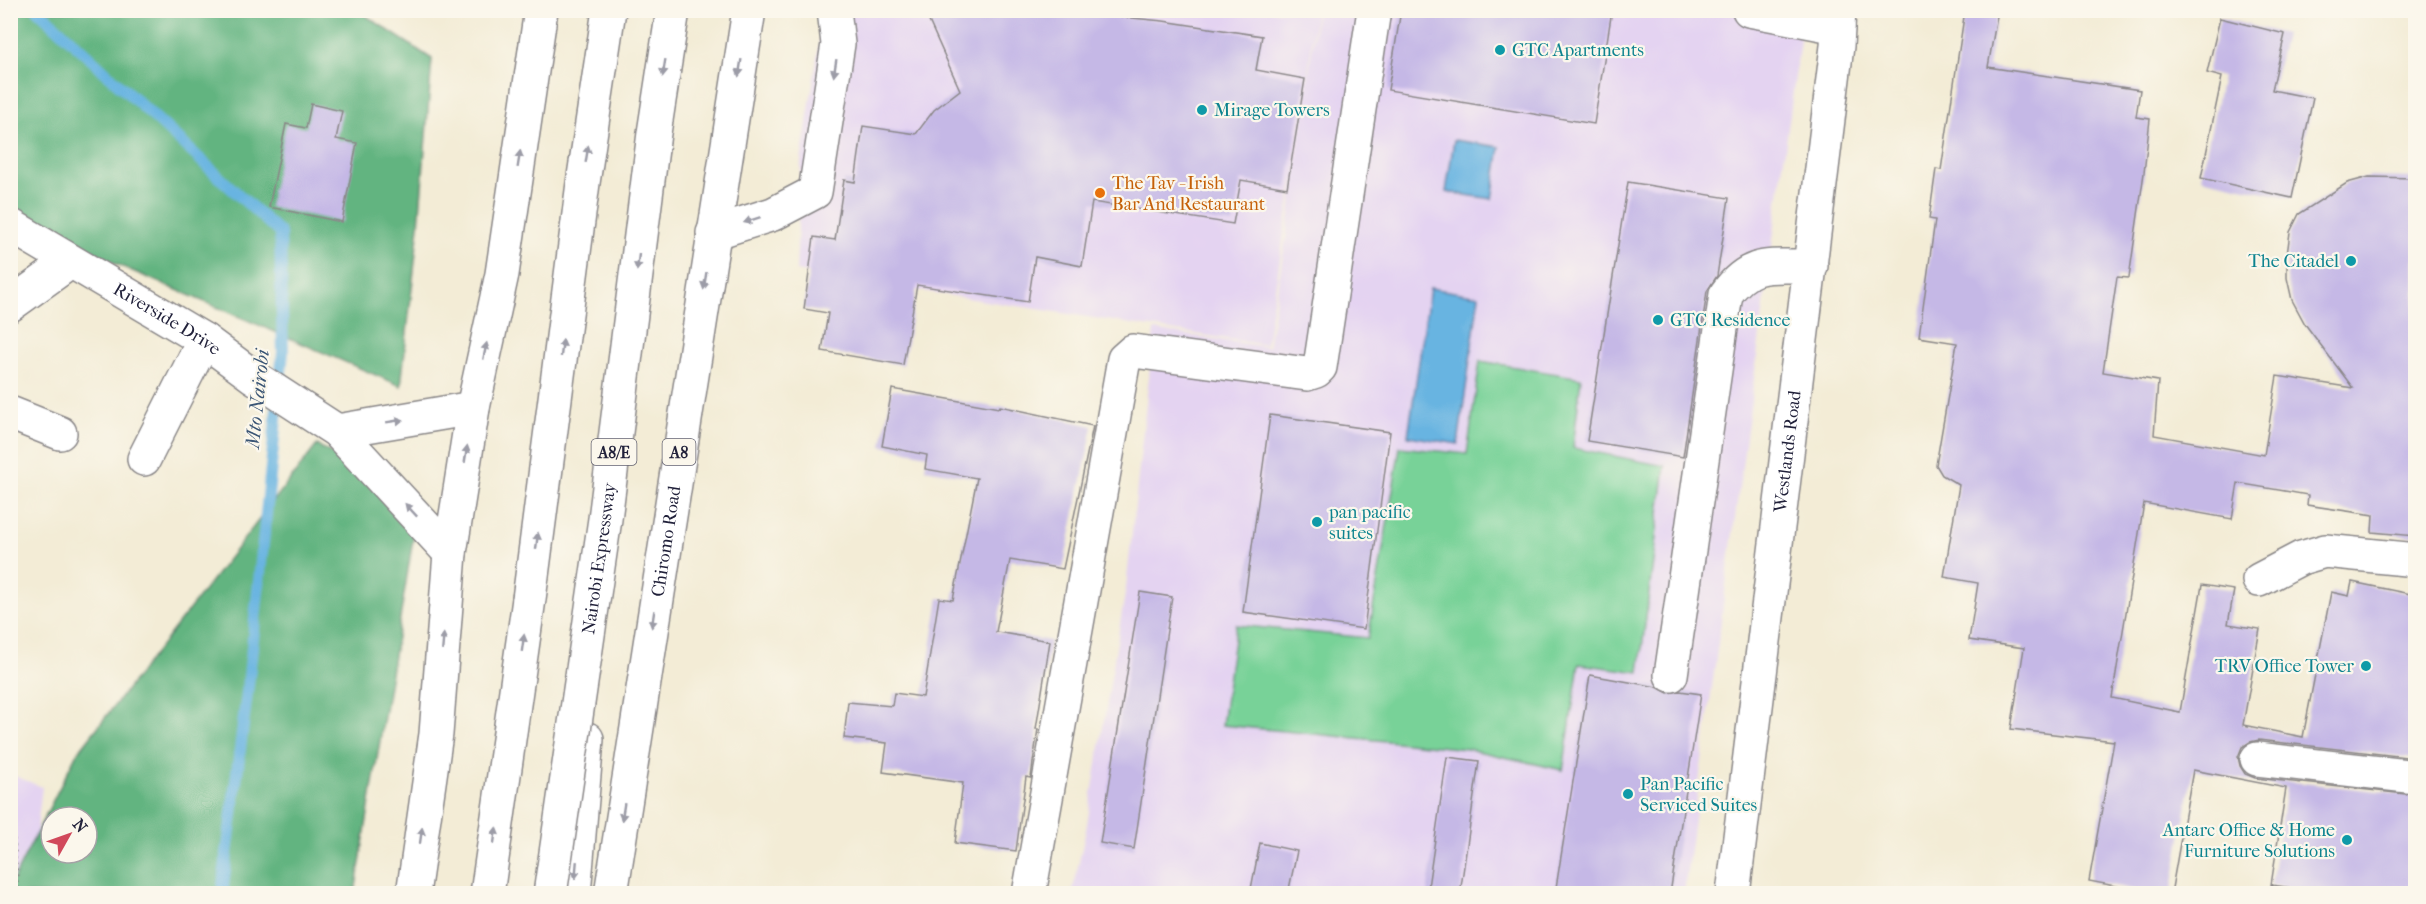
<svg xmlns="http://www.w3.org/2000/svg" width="2426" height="904" viewBox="0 0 2426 904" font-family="'IM FELL French Canon',serif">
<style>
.built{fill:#e4d3f1}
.green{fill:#78d298;stroke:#4d7a6a;stroke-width:1.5}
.forest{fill:#62b480;stroke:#426b5e;stroke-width:1.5;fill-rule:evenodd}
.water{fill:#68b4e1;stroke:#456b8e;stroke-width:1.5}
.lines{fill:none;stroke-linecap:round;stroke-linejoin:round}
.stream{stroke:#68b4e1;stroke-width:12}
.building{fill:#c5b8e6}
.minor-casing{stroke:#8a8788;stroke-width:36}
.highway-casing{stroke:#8a8788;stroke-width:36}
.path{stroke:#8a8788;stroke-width:4;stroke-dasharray:1.5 4.5;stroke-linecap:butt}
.minor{stroke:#fff;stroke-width:33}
.highway{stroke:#fff;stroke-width:33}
.highway-bridge-casing{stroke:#8a8788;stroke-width:36;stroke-linecap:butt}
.highway-bridge{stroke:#fff;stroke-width:33}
.oneway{fill:#9c9ca7}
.culture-dot{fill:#0f9aa8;stroke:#fbf7ec;stroke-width:2}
.food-dot{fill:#e8710a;stroke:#fbf7ec;stroke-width:2}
.labels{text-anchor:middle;stroke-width:4.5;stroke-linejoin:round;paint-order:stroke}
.shield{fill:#fbf7ec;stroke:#636270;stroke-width:1.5}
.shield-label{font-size:16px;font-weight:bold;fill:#22223b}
.culture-label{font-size:18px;fill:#0d838f;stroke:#fbf7ec;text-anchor:start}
.food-label{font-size:18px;fill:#c56008;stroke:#fbf7ec;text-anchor:start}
.street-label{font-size:18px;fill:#22223b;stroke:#fbf7ec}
.water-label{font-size:20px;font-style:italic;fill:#3a5575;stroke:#fbf7ec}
</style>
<rect width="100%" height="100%" fill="#fbf7ec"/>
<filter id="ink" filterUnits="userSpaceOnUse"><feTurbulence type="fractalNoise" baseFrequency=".0167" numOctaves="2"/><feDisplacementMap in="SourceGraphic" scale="12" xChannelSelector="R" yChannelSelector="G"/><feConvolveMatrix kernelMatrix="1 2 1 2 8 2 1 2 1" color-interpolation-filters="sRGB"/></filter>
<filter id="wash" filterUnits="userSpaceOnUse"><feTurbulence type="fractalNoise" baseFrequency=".008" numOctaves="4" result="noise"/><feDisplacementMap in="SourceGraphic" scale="24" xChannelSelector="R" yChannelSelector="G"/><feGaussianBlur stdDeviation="1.35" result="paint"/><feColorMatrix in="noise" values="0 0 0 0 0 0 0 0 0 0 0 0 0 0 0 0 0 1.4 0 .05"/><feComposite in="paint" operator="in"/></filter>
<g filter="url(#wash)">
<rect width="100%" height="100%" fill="#f3ecd6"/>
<g class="built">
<path d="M824,11H1316L1295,170L1266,345L796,271L801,161Z"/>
<path d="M1317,11H1804L1684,893L1072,894L1086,830L1126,588L1154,330L1268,347L1290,213Z"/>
<path d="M10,774L42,787L29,893H11Z"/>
</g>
<path class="green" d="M1480,361L1581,378L1573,448L1665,466L1639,672L1579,664L1563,770L1468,749L1222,725L1236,625L1368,638L1400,447L1467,454Z"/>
<g class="forest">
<path d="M11,11H359L432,59L419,226L401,386L116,264L11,206Z"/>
<path d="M317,445L419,503L355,893L11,894L10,886L76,755ZM51,817H87V853H51Z"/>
</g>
<g class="water">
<path d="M1454,140L1500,147L1492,199L1446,192Z"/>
<path d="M1430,288L1479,296L1458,444L1408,436Z"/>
</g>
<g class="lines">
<path class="stream" d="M38,10L280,233L283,352L249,677L222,894"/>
</g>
<g id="blocks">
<g class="building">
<path d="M924,10H1123L1122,17L1163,21L1262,36L1256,70L1305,79L1287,188L1241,180L1233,224L1092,202L1082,266L1035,257L1028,302L917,285L903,365L822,351L828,313L804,309L814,237L835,240L844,180L855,182L863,126L916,134L934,110L960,90Z"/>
<path d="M1401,10H1612L1594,124L1388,90Z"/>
<path d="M1965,10H1998L1988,67L2140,90L2136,117L2150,119L2144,173L2129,278L2117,277L2103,372L2158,381L2154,435L2264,455L2277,376L2353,388L2305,324L2292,300L2287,278V255L2290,232L2299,214L2347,183L2369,177L2415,178V536L2372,532L2373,515L2307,505L2308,495L2238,483L2232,519L2144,503L2112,698L2180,712L2202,585L2234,590L2228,624L2260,629L2243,725L2303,737L2331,592L2349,596L2352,582L2415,595V758L2259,740L2250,742L2242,747L2238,757L2240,766L2245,774L2255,778L2415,795V894H2291L2292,888L2271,885L2286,788L2193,770L2171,894H2157L2089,881L2114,741L2011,729L2024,648L1969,640L1978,583L1944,577L1959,485L1942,475L1936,465L1957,343L1919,337L1935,220L1929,219L1936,169L1941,170Z"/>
<path d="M2220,18L2285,34L2272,90L2313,98L2292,198L2201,178L2222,77L2207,73Z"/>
<path d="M311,104L342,111L336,139L357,143L342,222L269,207L286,124L306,128Z"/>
<path d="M1628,182L1729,198L1717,276L1707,291L1683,457L1587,441Z"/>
<path d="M892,389L999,408L1000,406L1093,426L1063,569L1010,560L996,632L1050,641L1036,729H1038L1033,762L1031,778L1026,777L1016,851L955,843L963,783L883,772L887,743L844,738L848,702L892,706L894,693L923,697L939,598L953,600L977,478L925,469L927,455L882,446Z"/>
<path d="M1270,415L1390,432L1364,629L1243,612Z"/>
<path d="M1140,592L1172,597L1134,849L1100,843Z"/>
<path d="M1590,675L1657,687L1668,693L1680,691L1701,694L1670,894H1555Z"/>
<path d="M1447,757L1479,761L1460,894H1427Z"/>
<path d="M1260,843L1297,851L1288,894H1250Z"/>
</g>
</g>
</g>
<g filter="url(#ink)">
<use href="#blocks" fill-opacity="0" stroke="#8a8788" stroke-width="1.5"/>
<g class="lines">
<defs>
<g id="minor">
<path d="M1749,10L1838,27"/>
<path id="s1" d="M10,225L204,340L254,377L337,431L450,553"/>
<path d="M713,233L773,214L815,192L838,44L834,10"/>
<path d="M10,305L70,262"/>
<path d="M10,413L60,433"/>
<path d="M337,431L473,408"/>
<path d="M144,459L204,340"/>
<path d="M2259,580L2301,558L2325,551L2416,560"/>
<path d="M1671,675L1726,294C1751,259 1771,267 1811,266"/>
<path d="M2257,759L2416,777"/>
<path d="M1029,894L1124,359L1133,351L1307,374L1316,371L1320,367L1374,10"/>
<path id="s2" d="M1733,894L1837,46L1839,10"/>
</g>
<g id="highway">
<path d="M413,894L436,734L450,553L473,408L502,274L541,10"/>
<path d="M487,894L529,599"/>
<path d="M574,894L587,739"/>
<path id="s3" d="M611,894L749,10"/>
</g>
</defs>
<use href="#minor" class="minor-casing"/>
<use href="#highway" class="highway-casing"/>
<path class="path" d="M10,791L18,894"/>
<use href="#minor" class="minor"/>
<use href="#highway" class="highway"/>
<defs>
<g id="highway-bridge">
<path d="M529,599L583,183L609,10"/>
<path id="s4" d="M550,894L605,519L654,133L673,10"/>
</g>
</defs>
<use href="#highway-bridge" class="highway-bridge-casing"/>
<use href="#highway-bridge" class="highway-bridge"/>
</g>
<defs><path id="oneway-solid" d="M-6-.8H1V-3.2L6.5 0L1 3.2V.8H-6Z" transform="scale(1.5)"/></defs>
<g class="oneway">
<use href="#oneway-solid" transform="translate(664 68) rotate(99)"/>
<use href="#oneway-solid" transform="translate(740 68) rotate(99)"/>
<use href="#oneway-solid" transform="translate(835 68) rotate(99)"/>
<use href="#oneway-solid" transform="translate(587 154) rotate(-81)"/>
<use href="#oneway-solid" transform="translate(519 159) rotate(-81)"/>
<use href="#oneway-solid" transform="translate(752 220) rotate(162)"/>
<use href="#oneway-solid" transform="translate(638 262) rotate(97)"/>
<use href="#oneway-solid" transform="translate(705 281) rotate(99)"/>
<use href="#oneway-solid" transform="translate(562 348) rotate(-83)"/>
<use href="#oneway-solid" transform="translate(485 351) rotate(-78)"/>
<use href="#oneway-solid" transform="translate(395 421) rotate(-9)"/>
<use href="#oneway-solid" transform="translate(466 454) rotate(-81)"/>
<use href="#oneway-solid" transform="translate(411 510) rotate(-133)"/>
<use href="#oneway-solid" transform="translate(537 541) rotate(-83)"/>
<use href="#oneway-solid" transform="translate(653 619) rotate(99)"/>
<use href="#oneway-solid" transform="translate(443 642) rotate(-85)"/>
<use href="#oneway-solid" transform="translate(523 643) rotate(-82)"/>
<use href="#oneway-solid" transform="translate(623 812) rotate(99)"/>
<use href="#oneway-solid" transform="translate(421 836) rotate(-82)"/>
<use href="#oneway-solid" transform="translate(495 836) rotate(-82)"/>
<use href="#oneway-solid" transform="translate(576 870) rotate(95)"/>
</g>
</g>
<g class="culture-dot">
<circle cx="1500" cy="50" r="6"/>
<circle cx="1202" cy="110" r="6"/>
<circle cx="2351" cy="261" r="6"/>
<circle cx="1658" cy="320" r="6"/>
<circle cx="1317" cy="522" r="6"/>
<circle cx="2366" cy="666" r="6"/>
<circle cx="1628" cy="794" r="6"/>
<circle cx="2347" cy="840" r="6"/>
</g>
<circle class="food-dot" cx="1100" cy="193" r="6"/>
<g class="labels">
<g class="shield">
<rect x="591.5" y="439" width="45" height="26" rx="4.5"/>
<rect x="662.5" y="439" width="33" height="26" rx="4.5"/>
</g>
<g class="shield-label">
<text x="614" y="458">A8/E</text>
<text x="679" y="458">A8</text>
</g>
<g class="culture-label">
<text x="1512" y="56">GTC Apartments</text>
<text x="1214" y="116">Mirage Towers</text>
<text x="2339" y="267" text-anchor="end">The Citadel</text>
<text x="1670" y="326">GTC Residence</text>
<text x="1329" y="518">pan pacific<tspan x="1329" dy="21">suites</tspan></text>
<text x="2354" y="672" text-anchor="end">TRV Office Tower</text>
<text x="1640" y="790">Pan Pacific<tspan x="1640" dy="21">Serviced Suites</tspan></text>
<text x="2335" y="836" text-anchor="end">Antarc Office &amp; Home<tspan x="2335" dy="21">Furniture Solutions</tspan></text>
</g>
<g class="food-label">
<text x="1112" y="189">The Tav - Irish<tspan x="1112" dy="21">Bar And Restaurant</tspan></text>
</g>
<g class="street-label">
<text dy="6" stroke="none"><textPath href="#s1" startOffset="183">Riverside Drive</textPath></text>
<text dy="6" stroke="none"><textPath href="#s2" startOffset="446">Westlands Road</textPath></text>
<text dy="6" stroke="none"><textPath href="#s3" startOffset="357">Chiromo Road</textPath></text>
<text dy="6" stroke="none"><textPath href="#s4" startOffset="339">Nairobi Expressway</textPath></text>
</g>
<g class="water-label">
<text transform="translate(257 399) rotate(-84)" y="7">Mto Nairobi</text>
</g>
</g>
<rect width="2426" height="904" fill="none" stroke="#fbf7ec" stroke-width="36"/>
<g transform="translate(69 835) rotate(50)"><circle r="28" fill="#fbf7ec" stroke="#a4a2a5" stroke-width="1.5"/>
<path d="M0-4.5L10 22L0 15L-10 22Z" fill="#d1495b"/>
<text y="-9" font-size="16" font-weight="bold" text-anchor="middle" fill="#22223b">N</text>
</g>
</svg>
